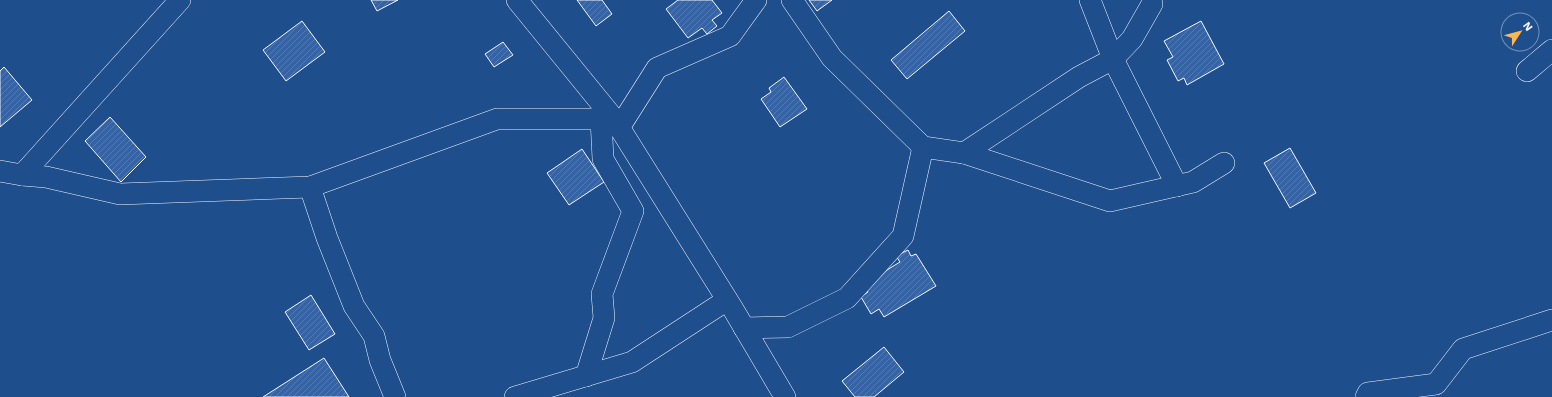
<svg xmlns="http://www.w3.org/2000/svg" width="1552" height="397" viewBox="0 0 1552 397" font-family="'Work Sans',sans-serif">
<style>
.building{fill:url(#building-hatch);stroke:#f2f6ff}
.lines{fill:none;stroke-linecap:round;stroke-linejoin:round}
.minor-casing{stroke:#f2f6ff;stroke-width:22}
.minor{stroke:#1f4e8c;stroke-width:21}
</style>
<defs>
<pattern id="building-hatch" width="6" height="6" patternUnits="userSpaceOnUse"><rect width="6" height="6" fill="#3563a3"/><path d="M-1 1l2-2M0 6l6-6M5 7l2-2" fill="none" stroke="#537ab1"/></pattern>
</defs>
<rect width="100%" height="100%" fill="#1f4e8c"/>
<g class="building">
<path d="M371,0H398L377,11Z"/>
<path d="M577,0H602L612,14L596,26Z"/>
<path d="M678,0H712L722,13L712,20L717,26L707,34L702,28L688,38L666,9Z"/>
<path d="M809,0H832L817,11Z"/>
<path d="M949,11L965,31L907,79L891,60Z"/>
<path d="M302,21L325,52L286,81L263,50Z"/>
<path d="M1201,21L1224,64L1187,85L1184,78L1178,81L1167,60L1173,57L1164,41Z"/>
<path d="M503,42L513,55L494,67L485,54Z"/>
<path d="M4,67L32,100L0,127V71Z"/>
<path d="M784,77L807,109L780,127L761,99L771,92L769,88Z"/>
<path d="M110,117L146,157L121,182L85,141Z"/>
<path d="M1290,148L1316,193L1290,208L1264,163Z"/>
<path d="M582,149L604,182L569,205L547,173Z"/>
<path d="M908,250L911,256L916,254L936,286L884,317L879,309L871,314L861,297L868,292L864,284L900,262L896,256Z"/>
<path d="M311,295L335,334L309,350L285,312Z"/>
<path d="M884,347L904,372L874,397H855L842,381Z"/>
<path d="M324,358L349,397H263Z"/>
</g>
<g class="lines">
<defs>
<g id="minor">
<path d="M792,0L832,58L923,147L964,153L1079,77L1113,59L1132,39L1152,4"/>
<path d="M1090,0L1113,59L1177,186"/>
<path d="M1527,71L1552,50"/>
<path d="M614,119L733,309L785,397"/>
<path d="M619,128L657,68L730,36L756,0"/>
<path d="M964,153L1110,201L1193,182L1224,163"/>
<path d="M0,171L22,175L46,177L120,194L310,187L497,119H614L517,0"/>
<path d="M22,175L180,0"/>
<path d="M310,187L327,238L354,306L374,336L380,360L395,397"/>
<path d="M744,328L788,327L847,298L903,236L923,147"/>
<path d="M586,376L604,318L602,294L633,211L603,159L601,119"/>
<path d="M515,397L632,362L727,300"/>
<path d="M1366,397L1368,393L1436,384L1463,349L1552,320"/>
</g>
</defs>
<use href="#minor" class="minor-casing"/>
<use href="#minor" class="minor"/>
</g>
<g transform="translate(1520 32) rotate(54)"><circle r="19" fill="#1f4e8c" stroke="#7391ba"/>
<path d="M0-3L7 15L0 10L-7 15Z" fill="#ffb74d"/>
<text y="-6" font-size="11" font-weight="bold" text-anchor="middle" fill="#f2f6ff">N</text>
</g>
</svg>
